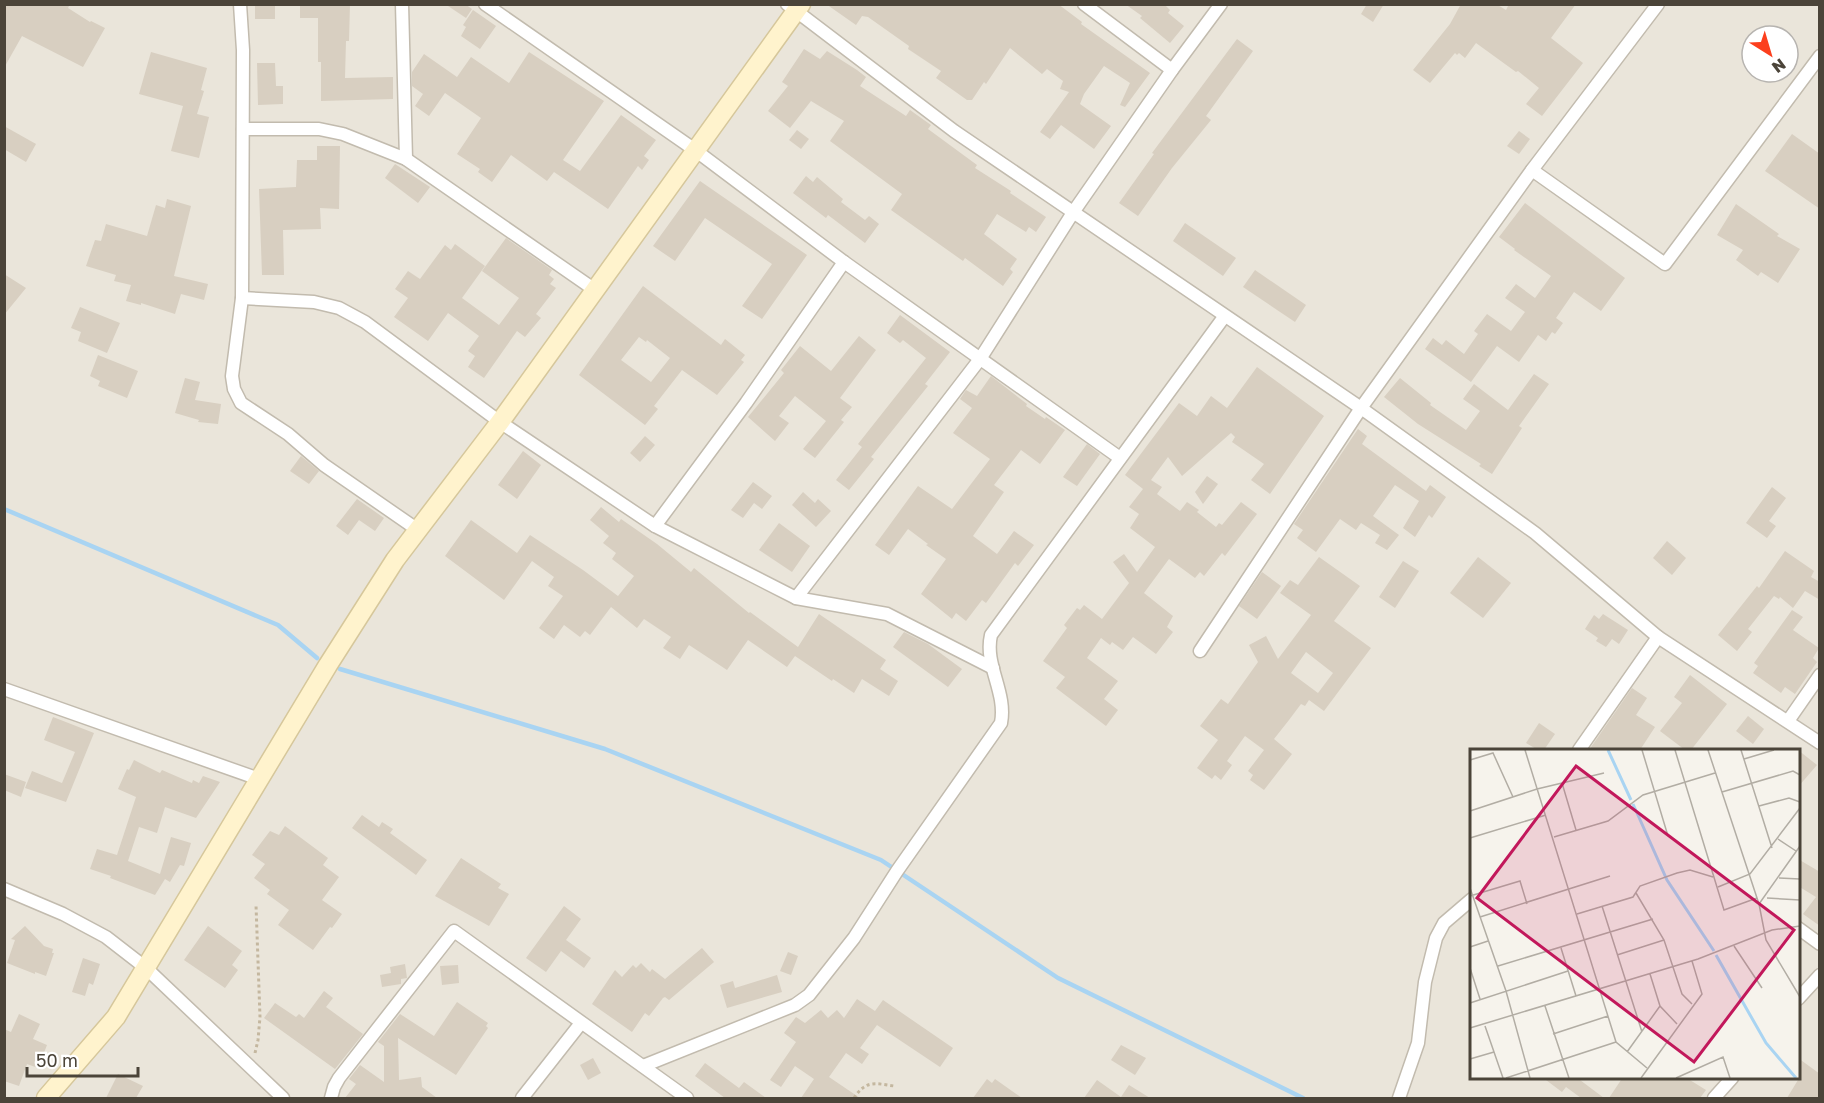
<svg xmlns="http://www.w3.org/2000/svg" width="1824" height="1103" viewBox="0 0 1824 1103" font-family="'Golos Text',sans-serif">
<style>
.residential{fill:#eae5da;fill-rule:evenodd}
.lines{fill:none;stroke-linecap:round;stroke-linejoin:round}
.stream{stroke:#a9d4f2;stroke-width:4.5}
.building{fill:#d8cfc1;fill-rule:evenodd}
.street-casing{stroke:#c2bbae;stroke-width:15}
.secondary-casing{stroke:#d6c79b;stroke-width:21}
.path{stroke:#c4b79f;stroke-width:3;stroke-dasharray:3 3;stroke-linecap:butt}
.street{stroke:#fff;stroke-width:12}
.secondary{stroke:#fff3cd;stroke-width:18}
.inset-river{fill:none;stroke:#a9d4f2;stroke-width:3}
.inset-road{fill:none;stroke:#b2ada4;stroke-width:1.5}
.view{fill:#c2185b;fill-opacity:0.15;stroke:#c2185b;stroke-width:3}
.inset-edge{fill:none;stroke:#4b4439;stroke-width:3}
</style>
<rect width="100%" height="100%" fill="#f6f3ec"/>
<path class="residential" d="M5,5H1819V1098H5ZM1752,36H1788V72H1752ZM1472,750H1798V1078H1472Z"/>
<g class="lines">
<g class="stream">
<path d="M4,509L278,625L317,658"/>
<path d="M340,669L605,749L881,860L1058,978L1303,1098"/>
</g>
</g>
<g class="building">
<path d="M4,4H70L68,8L90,22L91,21L105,28L83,67L22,36L4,68Z"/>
<rect x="255" y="4" width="20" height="15"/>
<path d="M300,4H350L349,41H346L345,78L393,77V99L321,101V62H318V18H300Z"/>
<path d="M445,4H465L472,9L466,18Z"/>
<path d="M826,4H1058L1082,22L1081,24L1150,73L1125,107L1120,105L1130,83L1104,66L1084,94L1080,104L1111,126L1094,149L1061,125L1050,139L1040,132L1069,92L1060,89L1063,81L1047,69L1042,74L1010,48L986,84L984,82L972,100H967L936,78L941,71L908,49L909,46L868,17L862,16L856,25Z"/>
<path d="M1125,4H1164L1170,10L1168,13L1184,26L1170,43L1140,18L1142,16Z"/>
<path d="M1367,4H1384L1373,22L1361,14Z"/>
<path d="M1461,4H1496L1506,10L1509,4H1576L1551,38L1583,63L1542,116L1526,104L1539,88L1518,71L1516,72L1476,43L1465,58L1459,53L1457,55L1455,53L1430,83L1413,70L1450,24Z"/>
<path d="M473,10L496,26L480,49L461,36L466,27L463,25Z"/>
<path d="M1237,39L1253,51L1206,116L1211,120L1172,168L1138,216L1119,203L1154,154L1152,153Z"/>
<path d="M804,49L820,59L827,51L857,70L866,77L860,86L906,116L910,110L931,125L928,129L977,165L975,168L1011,191L1010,193L1046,217L1036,232L1029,227L1026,232L997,214L984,234L1017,259L1010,269L1013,272L1003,286L965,258L963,261L891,210L902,194L830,141L844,121L811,101L790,128L768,111L788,86L782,82Z"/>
<path d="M151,52L207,68L201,90L204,91L197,114L209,117L199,158L171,151L183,106L139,94Z"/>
<path d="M529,52L604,101L563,160L580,171L621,115L656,140L644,156L649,160L642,170L638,166L608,209L554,172L547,181L511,155L492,182L478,172L480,169L457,154L481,118L445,93L429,116L415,106L423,94L412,86V72L424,54L457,77L471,57L509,83Z"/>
<path d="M257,63H275L276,86H283V104L258,105Z"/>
<path d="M4,126L36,144L26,162L4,149Z"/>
<path d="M797,130L809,139L801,149L789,140Z"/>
<path d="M1519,131L1530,139L1519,154L1507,146Z"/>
<path d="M1792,134L1820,154V209L1765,171Z"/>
<path d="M317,146H340L339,209L320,208L321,229L283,230L284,275H262L259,189L296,187L297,160H317Z"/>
<path d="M395,164L430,187L418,203L385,178Z"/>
<path d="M806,176L813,182L817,177L843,199L841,202L865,220L869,216L879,224L865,243L828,215L826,218L793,193Z"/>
<path d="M700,181L807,255L762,319L742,306L772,264L705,218L675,261L653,246Z"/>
<path d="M167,199L191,206L174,276L208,284L204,300L181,294L175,314L141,303V305L126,301L131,285L114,281L116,275L86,266L95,240L101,241L106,224L147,236L156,205L165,208Z"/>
<path d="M1525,203L1625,278L1601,311L1574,292L1556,318L1563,323L1555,334L1552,332L1546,341L1538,335L1519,362L1497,346L1471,382L1425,349L1433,338L1442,345L1446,340L1464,354L1478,334L1474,331L1487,314L1511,331L1525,312L1505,298L1516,284L1535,298L1551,276L1514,250L1515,249L1499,237Z"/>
<path d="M1736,204L1779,234L1777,236L1800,249L1778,283L1761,272L1758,276L1736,260L1743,250L1717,235Z"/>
<path d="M1185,223L1236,258L1223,276L1173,241Z"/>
<path d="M506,238L552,270L549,275L554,279L550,284L556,288L536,314L541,318L525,337L517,331L484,378L468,367L475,356L468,351L479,336L448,313L428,341L394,317L408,298L395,289L408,271L420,279L445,245L451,250L455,244L485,266L462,298L499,325L519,298L482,271Z"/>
<path d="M1255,270L1306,305L1295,322L1243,287Z"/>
<path d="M4,274L26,288L4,315Z"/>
<path d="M643,286L721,345L725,339L745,355L741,360L744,362L717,395L682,370L654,406L658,409L645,425L579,375ZM639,337L646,342L647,340L670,358L651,382L621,360Z"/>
<path d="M80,307L120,323L107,353L78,341L81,332L71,328Z"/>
<path d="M900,315L950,352L925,384L928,386L871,457L874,459L849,490L836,480L862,447L858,444L926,358L903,340L900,343L887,333Z"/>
<path d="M859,336L876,350L840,398L852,407L841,420L844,422L815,458L803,449L826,421L795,396L779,416L789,423L775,441L748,417L784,373L781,370L800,346L831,371Z"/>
<path d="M98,355L138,371L127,398L98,386L100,381L90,376Z"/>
<path d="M1257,367L1324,416L1270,494L1251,480L1264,464L1232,442L1235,437L1231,433L1182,476L1168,457L1151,480L1162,487L1157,494L1180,511L1187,502L1199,510L1197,512L1216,527L1219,523L1222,525L1241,502L1257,514L1225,556L1222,553L1204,576L1200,572L1195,578L1169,559L1144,593L1173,616L1167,627L1173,632L1156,654L1133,637L1123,650L1112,642L1110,645L1101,638L1087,658L1118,681L1104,699L1118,710L1106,726L1056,688L1065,677L1043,661L1067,628L1064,625L1077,608L1080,610L1084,605L1102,619L1129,583L1113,562L1124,554L1137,572L1155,547L1130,528L1139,514L1129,507L1143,489L1125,475L1179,403L1197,416L1211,396L1227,408Z"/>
<path d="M1534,374L1549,384L1519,426L1522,428L1492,474L1479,466L1481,464L1418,424L1384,397L1400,378L1431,403L1430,405L1466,430L1480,411L1463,399L1474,384L1508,410Z"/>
<path d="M991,376L1027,404L1026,406L1045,419L1046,417L1065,430L1040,464L1021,450L994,485L1004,492L973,536L997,554L1014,531L1034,545L1018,566L1015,563L986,603L982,600L966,621L956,613L952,619L921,594L946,559L926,545L928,544L908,529L889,555L875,545L918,486L952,509L990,459L953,433L972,408L960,399L966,390L977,396Z"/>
<path d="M185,378L200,382L195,400L221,404L218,424L198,422L199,420L175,413Z"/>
<path d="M1358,429L1367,436L1362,444L1426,491L1430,485L1446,497L1432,518L1429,515L1415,537L1403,528L1419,501L1395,485L1373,516L1399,535L1387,550L1375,543L1380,535L1361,523L1356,530L1340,519L1316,552L1297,538L1303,530L1294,524Z"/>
<path d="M645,436L655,445L640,462L630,453Z"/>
<path d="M1087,444L1100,454L1077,486L1063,477Z"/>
<path d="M523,451L541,465L517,499L498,485Z"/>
<path d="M301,456L319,471L309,484L290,471Z"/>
<path d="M1207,476L1218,484L1203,504L1195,492Z"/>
<path d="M753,482L772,496L762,509L754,503L743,518L731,510Z"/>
<path d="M1772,487L1786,498L1769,521L1776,526L1767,538L1746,523Z"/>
<path d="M803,492L815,503L818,499L831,511L816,527L792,505Z"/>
<path d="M357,499L384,518L375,531L359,520L348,535L336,526Z"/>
<path d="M601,507L619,522L621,519L657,544L691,572L694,568L749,613L750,612L798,647L819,614L886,660L880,669L898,681L889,696L862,679L854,693L833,679L832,681L795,656L787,667L748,640L727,670L689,645L680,659L663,648L671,637L644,619L637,628L611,607L590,635L585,631L580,637L564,625L554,639L539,628L563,596L548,586L554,577L532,561L504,600L445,556L471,520L517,553L530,535L583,570L618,596L634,576L612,559L616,553L603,543L609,536L590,520Z"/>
<path d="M779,523L810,546L792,572L759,550Z"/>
<path d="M1667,541L1686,558L1672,575L1653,558Z"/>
<path d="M1785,551L1814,571L1811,577L1820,582V600L1805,591L1793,608L1780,597L1779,599L1774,596L1748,629L1752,632L1737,651L1718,635L1757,586L1759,588Z"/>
<path d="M1319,557L1360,586L1334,621L1371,648L1324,711L1309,700L1305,706L1301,704L1289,720L1274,739L1292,754L1264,790L1250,780L1253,775L1248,771L1264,750L1245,736L1227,761L1232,765L1221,780L1215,775L1212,779L1197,768L1218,740L1200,726L1221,699L1228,704L1258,662L1249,645L1266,636L1278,659L1311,615L1280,593L1290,580L1298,585ZM1306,652L1333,673L1318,693L1291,673Z"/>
<path d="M1478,557L1511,583L1483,618L1450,593Z"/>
<path d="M1403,561L1419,571L1395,608L1379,597Z"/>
<path d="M1262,572L1281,586L1257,619L1239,606Z"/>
<path d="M1792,610L1803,617L1793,630L1819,648L1813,658L1817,662L1795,694L1785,687L1781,693L1753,673L1758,666L1754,663Z"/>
<path d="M1603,614L1628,630L1619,644L1612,639L1606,647L1596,641L1598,638L1585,629L1594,615L1599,619Z"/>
<path d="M904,632L928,644L962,669L948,687L893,647Z"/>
<path d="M1690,675L1727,704L1691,750H1685L1660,731L1682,703L1674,697Z"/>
<path d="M1632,688L1647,698L1636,715L1655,727L1640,750H1589Z"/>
<path d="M1748,716L1764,729L1753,744L1736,731Z"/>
<path d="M53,717L94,733L66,802L25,788L32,771L62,783L75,752L44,740Z"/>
<path d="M1539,723L1555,734L1544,750H1538L1526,743Z"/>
<path d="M1798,750L1817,765L1798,787Z"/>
<path d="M134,760L160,773L162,770L192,783L193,780L199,783L203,776L220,782L196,818L165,807L157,833L139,827L128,861L160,874L171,837L191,843L184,866L180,865L170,882L165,879L155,895L110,878L111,876L90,869L97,849L117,855L136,797L118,789L127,769L129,770Z"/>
<path d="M4,774L26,782L21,797L4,790Z"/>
<path d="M362,815L379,827L382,822L393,829L390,833L427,860L416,875L352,828Z"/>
<path d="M285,826L328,858L323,865L339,877L322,900L342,914L332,928L330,927L313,950L278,925L289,910L267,894L270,890L254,878L265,864L252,855L270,831L279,835Z"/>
<path d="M461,858L501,884L498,888L509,894L489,926L435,896Z"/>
<path d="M1798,859L1820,872V926L1803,914L1816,897L1798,886Z"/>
<path d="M564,906L581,919L566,940L591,958L584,968L561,951L546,972L526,958Z"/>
<path d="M25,926L44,946L53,949L52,953H54L46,976L35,972V974L7,963L15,940L11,939Z"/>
<path d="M208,926L242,951L232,965L238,970L225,988L184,960Z"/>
<path d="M702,948L714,962L669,1000L665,997L663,998L649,1016L645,1013L632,1032L592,1004L615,970L622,977L633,965L636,968L641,963L650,972L652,969L665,979Z"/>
<path d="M788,952L798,956L791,975L780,971Z"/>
<path d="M83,958L100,964L93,985L89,983L85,996L72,992Z"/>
<path d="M405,964L407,978L401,979V984L382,987L380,975L391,973L390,967Z"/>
<path d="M458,965L459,983L442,985L440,966Z"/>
<path d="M777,975L782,992L727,1008L720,985L733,981L735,988Z"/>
<path d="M324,991L333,998L326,1007L363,1034L335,1069L264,1018L275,1003L296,1017L299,1014L304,1018Z"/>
<path d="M857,999L875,1011L883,1000L953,1048L940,1067L877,1025L860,1048L869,1054L862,1064L846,1053L829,1077L860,1098H801L814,1079L795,1066L781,1087L770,1080L796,1042L784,1033L796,1017L805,1023L821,1010L828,1018L837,1010L844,1018Z"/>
<path d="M457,1002L488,1023L486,1026L488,1028L456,1075L398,1038L399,1080L421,1077L422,1087L437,1098H345L356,1084L349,1079L360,1065L384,1082V1046L378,1042L400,1014L434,1036Z"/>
<path d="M19,1014L40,1024L33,1039L47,1045L38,1068L27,1064L19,1086L4,1081V1029L11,1032Z"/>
<path d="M1121,1045L1146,1058L1135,1075L1111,1060Z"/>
<path d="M593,1058L601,1073L588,1080L580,1065Z"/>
<path d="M1798,1058L1820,1074V1098H1787L1798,1080Z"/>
<path d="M705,1063L739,1088L744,1082L766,1098H725L695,1076Z"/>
<path d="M118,1074L143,1086L136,1098H106Z"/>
<path d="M1542,1077H1576L1604,1098H1581L1566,1087L1562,1092Z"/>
<path d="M1623,1077H1685L1706,1090L1700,1098H1609Z"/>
<path d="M987,1079L992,1083L995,1079L1022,1098H973Z"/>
<path d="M1097,1080L1121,1097L1129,1085L1150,1098H1084Z"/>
</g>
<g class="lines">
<defs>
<g id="street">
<path d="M240,4L243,50L242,298L232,376L234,389L241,403L288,434L324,465L418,530"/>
<path d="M402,4L406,159"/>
<path d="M485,4L695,150L844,262L1120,458"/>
<path d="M787,4L954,131L1361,408L1535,533L1658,637L1820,743"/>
<path d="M1084,4L1172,70"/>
<path d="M243,129H319L343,134L406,159L595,290"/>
<path d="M1532,170L1665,264L1820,56"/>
<path d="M242,298L314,302L339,308L365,322L500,422L655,526L796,598L887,614L993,668"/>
<path d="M655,526L746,403L844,262"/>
<path d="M796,598L980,359L1074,211L1172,70L1221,4"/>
<path d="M1200,651L1361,408L1532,170L1658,4"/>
<path d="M4,689L259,779"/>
<path d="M1788,721L1820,675"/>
<path d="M1579,750L1658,637"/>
<path d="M4,889L63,914L106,937L146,968L283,1098"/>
<path d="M1798,928L1820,944"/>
<path d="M1798,999L1820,975"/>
<path d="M643,1066L795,1005L809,995L854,938L897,871L1001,723C1007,692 984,665 991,635L1224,317"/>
<path d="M331,1098L334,1087L339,1078L454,931L687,1098"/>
<path d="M522,1098L581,1023"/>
<path d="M1399,1098L1418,1043L1425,982L1436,938L1444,923L1472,899"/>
<path d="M1714,1098L1732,1078"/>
</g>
<path id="secondary" d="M46,1098L116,1017L328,665L395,560L500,422L801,4"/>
</defs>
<use href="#street" class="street-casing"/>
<use href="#secondary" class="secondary-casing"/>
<g class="path">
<path d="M255,1053L258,1040L260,1017L256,905"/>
<path d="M854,1098C866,1080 874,1083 894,1086"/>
</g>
<use href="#street" class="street"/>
<use href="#secondary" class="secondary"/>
</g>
<g transform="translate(1470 749)">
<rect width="330" height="330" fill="#f6f3ec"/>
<path class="inset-river" d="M138,1L161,51M163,55L197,131L244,202M246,206L296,294L326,329"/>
<path class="inset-road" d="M55,1L146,293L177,319M172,1L198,87M205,1L254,161L287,149M238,1L289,155L296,191L330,248M271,1L302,99M274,10L304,1M0,11L23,4L43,48M92,34L106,81M252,43L323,22L330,26M289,57L319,49L330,53M0,62L67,40L134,24M84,88L138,72L173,46L245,24M0,89L76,66M308,90L326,102M309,129L330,130M248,138L280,125L330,59M0,139L36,242L60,329M166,144L194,191L212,245L222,255M0,147L50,132L57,155M297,149L330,151M289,155L330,97M132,157L172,283M107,165L163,148L170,137L207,124L220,121L243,128M10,168L140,127M264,197L292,239M0,198L18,192M91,199L106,247M147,206L194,191M28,217L183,170M0,219L10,250M180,225L190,257L207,275M0,254L98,222M75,257L99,329M15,277L33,329M0,279L228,210L302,181L330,177M83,285L138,267M157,303L190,257M0,310L24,303M36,329L146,293M171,329L232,245L222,212M206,329L253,308L260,329"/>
<path class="view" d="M106,17L324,181L224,313L7,149Z"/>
<rect width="330" height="330" class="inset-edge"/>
</g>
<rect width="1824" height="1103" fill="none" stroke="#4b4439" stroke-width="12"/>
<g transform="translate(1770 54) rotate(143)"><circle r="28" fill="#ffffff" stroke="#b7b4b0" stroke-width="1.5"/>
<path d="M0-4.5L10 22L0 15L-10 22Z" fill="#fc3f1d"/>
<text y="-9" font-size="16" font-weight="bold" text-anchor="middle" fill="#4b4439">N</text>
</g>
<path d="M27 1067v9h111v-9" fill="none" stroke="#4b4439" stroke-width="3"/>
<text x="36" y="1067" font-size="18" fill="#4b4439" stroke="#ffffff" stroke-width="4.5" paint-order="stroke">50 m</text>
</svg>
